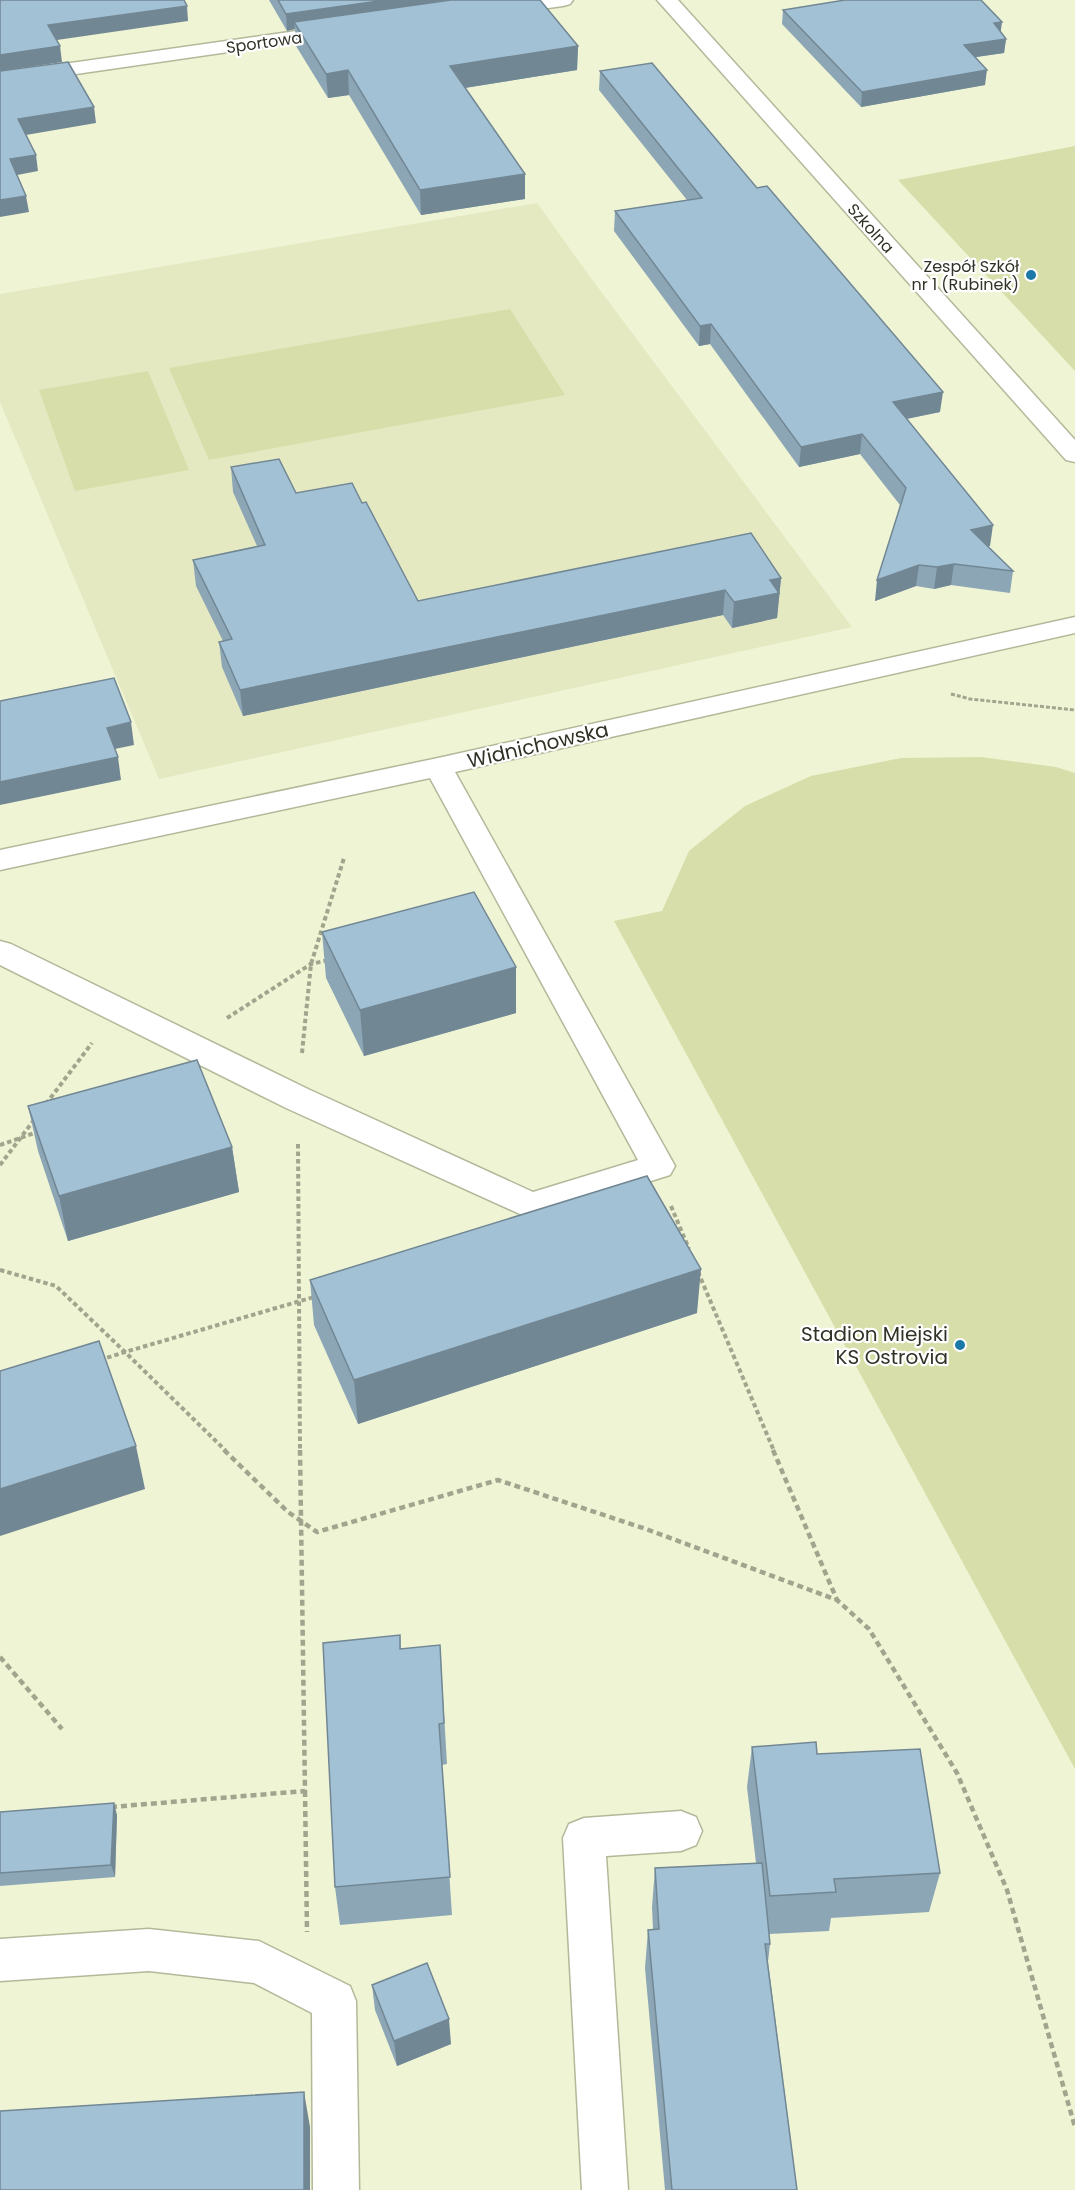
<svg xmlns="http://www.w3.org/2000/svg" width="1075" height="2190" viewBox="0 0 1075 2190" font-family="Poppins,sans-serif">
<style>
.built{fill:#e4e9c2}
.green{fill:#d7dea9}
.lines{fill:none;stroke-linecap:round;stroke-linejoin:round}
.minor-casing{stroke:#b4b89a;stroke-width:3}
.path-far2{stroke:#a2a58d;stroke-width:3;stroke-dasharray:4 2;stroke-linecap:butt}
.path-far1{stroke:#a2a58d;stroke-width:4;stroke-dasharray:4.5 3;stroke-linecap:butt}
.path{stroke:#a2a58d;stroke-width:4.5;stroke-dasharray:6 4;stroke-linecap:butt}
.minor{fill:#fff;fill-rule:evenodd}
.wall{fill:#8ca6b6}
.shaded-wall{fill:#728794}
.building{fill:#a3c1d4;stroke:#728794;stroke-width:1.5}
.poi-dot{fill:#1c79a7;stroke:#fff;stroke-width:2}
.labels{text-anchor:middle;stroke-width:4.5;stroke-linejoin:round;paint-order:stroke}
.far-street-label{font-size:16px;fill:#313226;stroke:#fff}
.far-poi-label{font-size:16px;fill:#313226;stroke:#fff;text-anchor:end}
.street-label{font-size:20px;fill:#313226;stroke:#fff}
.poi-label{font-size:20px;fill:#313226;stroke:#fff;text-anchor:end}
</style>
<rect width="100%" height="100%" fill="#eff4d4"/>
<path class="built" d="M537,203L591,278L852,627L159,779L0,402V294Z"/>
<g class="green">
<path d="M1075,146V371L898,180Z"/>
<path d="M510,309L565,395L209,460L169,368Z"/>
<path d="M148,371L189,470L75,491L39,390Z"/>
<path d="M981,757L1056,767L1075,773V1769L614,921L662,911L689,851L745,806L811,776L901,758Z"/>
</g>
<g class="lines">
<defs>
<g id="minor">
<path d="M520,0H573L570,4L563,6L497,15L490,13L487,9L490,5Z"/>
<path d="M657,0H678L1075,440V462L1066,460Z"/>
<path d="M339,25L346,27L349,31L346,35L0,85V73Z"/>
<path d="M1075,617V633L455,772L675,1166L670,1175L531,1219L286,1108L0,965V941L11,944L310,1090L533,1192L638,1160L430,778L0,870V850L438,758Z"/>
<path d="M681,1811L696,1817L702,1831L696,1845L681,1851L606,1856L628,2190H582L563,1838L569,1824L584,1818Z"/>
<path d="M149,1929L259,1941L350,1986L356,2001L359,2190H313L312,2013L254,1983L149,1971L0,1981V1939Z"/>
</g>
</defs>
<use href="#minor" class="minor-casing"/>
<path class="path-far2" d="M951,694L970,699L1075,710"/>
<g class="path-far1">
<path d="M227,1018L311,964L329,960"/>
<path d="M302,1053L311,964L344,858"/>
<path d="M46,1104L92,1043"/>
<path d="M298,1144L300,1451"/>
<path d="M0,1145L37,1132"/>
<path d="M0,1165L34,1120"/>
<path d="M671,1206L689,1249"/>
<path d="M0,1270L56,1286L125,1352L314,1297"/>
<path d="M698,1272L774,1451"/>
<path d="M100,1360L125,1352L226,1451"/>
</g>
<g class="path">
<path d="M224,1450L288,1512L317,1532L498,1480L646,1529L837,1600L869,1629L957,1773L1007,1890L1075,2127"/>
<path d="M773,1450L837,1600"/>
<path d="M0,1657L62,1729"/>
<path d="M305,1791L307,1932"/>
<path d="M111,1807L305,1791L300,1450"/>
</g>
<use href="#minor" class="minor"/>
</g>
<g class="wall">
<path d="M269,0H540L578,46L577,70L465,88L525,174V199L421,215L349,95L328,98L296,46L295,29L287,31Z"/>
<path d="M783,10L1001,32L1006,39L1004,53L976,57L985,85L861,107L782,24Z"/>
<path d="M600,71L940,412L907,419L990,546H988L1013,571L1010,593L951,585L934,589L916,586L875,601L900,505L860,454L799,467L710,344L699,346L614,231L615,211L687,200L599,90Z"/>
<path d="M231,467L296,493L362,503L418,601L781,578L777,618L732,628L723,615L243,716L222,667L219,642L223,641L196,586L193,560L257,546L233,492Z"/>
<path d="M322,932L516,967V1013L364,1056L326,978Z"/>
<path d="M28,1106L232,1147L239,1192L68,1241L38,1151Z"/>
<path d="M310,1280L697,1313L358,1424L314,1325Z"/>
<path d="M400,1635L401,1649L440,1645L447,1764L442,1765L452,1915L340,1925L335,1887Z"/>
<path d="M752,1747L817,1754L940,1873L929,1912L831,1918L829,1931L769,1934L770,1944L768,1962L797,2190H665L645,1968L648,1930L653,1929L652,1907L655,1868L756,1863L747,1787Z"/>
<path d="M0,1812L117,1815L115,1877L0,1886Z"/>
<path d="M372,1985L451,2044L397,2066L375,2010Z"/>
</g>
<g class="shaded-wall">
<path d="M386,0H506L294,22L295,29L287,31L286,14Z"/>
<path d="M187,6L188,21L50,41L48,25Z"/>
<path d="M1002,22L1000,37L994,23Z"/>
<path d="M1006,39L1004,53L962,59L964,45Z"/>
<path d="M60,46L62,62L0,71V55Z"/>
<path d="M578,46L577,70L451,90L450,66Z"/>
<path d="M348,70L349,95L328,98L326,74Z"/>
<path d="M987,70L985,85L861,107L862,92Z"/>
<path d="M94,107L96,123L20,136L18,119Z"/>
<path d="M36,155L38,171L12,176L10,159Z"/>
<path d="M525,174V199L421,215L420,190Z"/>
<path d="M26,196L29,212L0,217V200Z"/>
<path d="M711,324L710,344L699,346L700,326Z"/>
<path d="M943,392L940,412L890,422L893,402Z"/>
<path d="M862,434L860,454L799,467L801,447Z"/>
<path d="M993,525L990,546L968,551L971,530Z"/>
<path d="M954,564L951,585L934,589L937,567Z"/>
<path d="M919,565L916,586L875,601L877,580Z"/>
<path d="M781,578L777,618L732,628L734,602L770,580Z"/>
<path d="M725,590L723,615L243,716L240,690Z"/>
<path d="M131,722L134,745L110,750L107,728Z"/>
<path d="M118,757L121,780L0,805V782Z"/>
<path d="M516,967V1013L364,1056L360,1010Z"/>
<path d="M232,1147L239,1192L68,1241L59,1196Z"/>
<path d="M701,1269L697,1313L358,1424L354,1380Z"/>
<path d="M136,1446L145,1489L0,1536V1489Z"/>
<path d="M114,1803L117,1815L115,1877L111,1865Z"/>
<path d="M449,2019L451,2044L397,2066L394,2041Z"/>
<path d="M304,2092L310,2127V2190H304Z"/>
</g>
<g class="building">
<path d="M0,0H184L187,6L48,25L60,46L0,55Z"/>
<path d="M278,0H386L286,14Z"/>
<path d="M451,0H540L578,46L450,66L525,174L420,190L348,70L326,74L294,22Z"/>
<path d="M845,0H981L1002,22L994,23L1006,39L964,45L987,70L862,92L783,10Z"/>
<path d="M68,62L94,107L18,119L36,155L10,159L26,196L0,200V71Z"/>
<path d="M652,63L757,188L767,186L943,392L893,402L993,525L971,530L1013,571L954,564L937,567L919,565L877,580L906,488L862,434L801,447L711,324L700,326L615,211L702,198L600,71Z"/>
<path d="M279,459L296,493L352,483L362,503L366,502L418,601L751,533L781,578L770,580L779,593L734,602L725,590L240,690L219,642L232,639L193,560L265,545L231,467Z"/>
<path d="M114,678L131,722L107,728L118,757L0,782V701Z"/>
<path d="M474,892L516,967L360,1010L322,932Z"/>
<path d="M197,1060L232,1147L59,1196L28,1106Z"/>
<path d="M647,1176L701,1269L354,1380L310,1280Z"/>
<path d="M99,1341L136,1446L0,1489V1371Z"/>
<path d="M400,1635V1649L440,1645L444,1723L439,1724L450,1877L335,1887L323,1643Z"/>
<path d="M816,1742L817,1754L920,1749L940,1873L834,1879L836,1892L770,1896L752,1747Z"/>
<path d="M114,1803L111,1865L0,1873V1812Z"/>
<path d="M762,1863L770,1944H765L797,2190H672L648,1930L659,1929L655,1868Z"/>
<path d="M427,1963L449,2019L394,2041L372,1985Z"/>
<path d="M304,2092V2190H0V2111Z"/>
</g>
<g class="poi-dot">
<circle cx="1031" cy="275" r="6"/>
<circle cx="960" cy="1345" r="6"/>
</g>
<g class="labels">
<g class="far-street-label">
<text transform="translate(264 42) rotate(-8)" y="6">Sportowa</text>
<text transform="translate(871 228) rotate(48)" y="6">Szkolna</text>
</g>
<g class="far-poi-label">
<text x="1019" y="272">Zespół Szkół<tspan x="1019" dy="18">nr 1 (Rubinek)</tspan></text>
</g>
<g class="street-label">
<text transform="translate(538 745) rotate(-13)" y="7">Widnichowska</text>
</g>
<g class="poi-label">
<text x="948" y="1341">Stadion Miejski<tspan x="948" dy="23">KS Ostrovia</tspan></text>
</g>
</g>
</svg>
